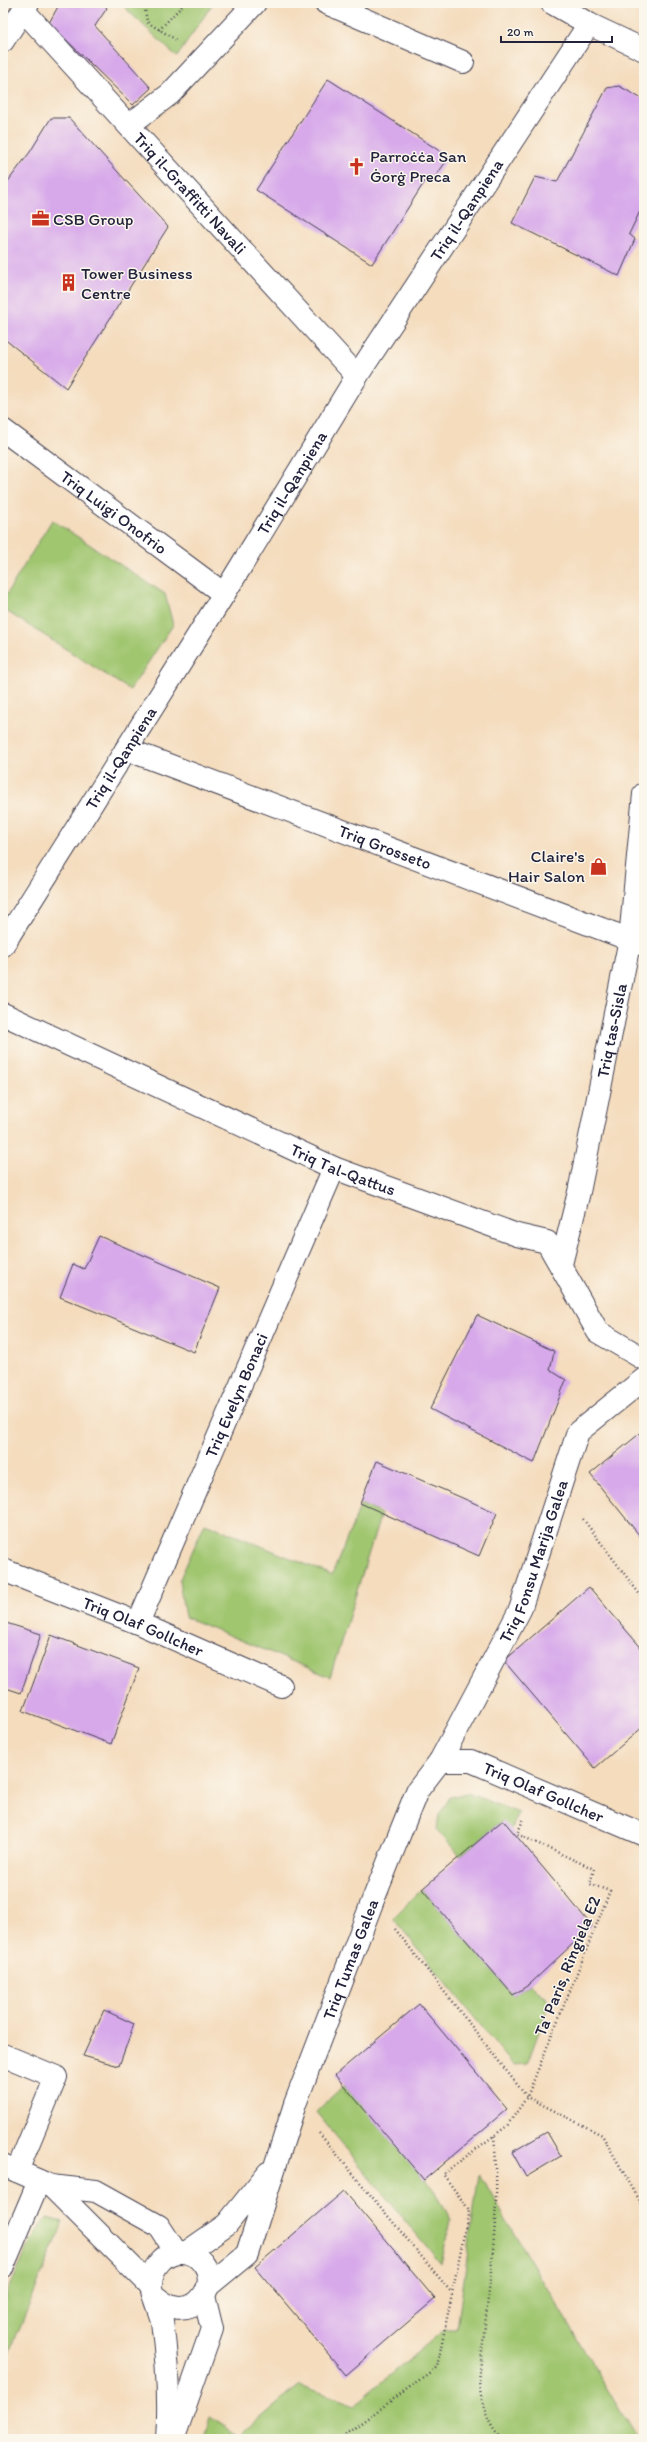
<svg xmlns="http://www.w3.org/2000/svg" width="647" height="2442" viewBox="0 0 647 2442" font-family="Itim,sans-serif">
<style>
.green{fill:#a0c670;stroke:#617456}
.building{fill:#d7a9ea}
.lines{fill:none;stroke-linecap:round;stroke-linejoin:round}
.minor-casing{stroke:#423e4e;stroke-width:24}
.path{stroke:#423e4e;stroke-width:2.5;stroke-dasharray:1 3;stroke-linecap:butt}
.minor{stroke:#fff;stroke-width:22}
.labels{text-anchor:middle;stroke-width:3;stroke-linejoin:round;paint-order:stroke}
.poi-label{font-size:17px;fill:#22223b;stroke:#fbf7ec;text-anchor:start}
.street-label{font-size:17px;fill:#22223b;stroke:#fbf7ec}
</style>
<rect width="100%" height="100%" fill="#fbf7ec"/>
<filter id="ink" filterUnits="userSpaceOnUse"><feTurbulence type="fractalNoise" baseFrequency=".025" numOctaves="2"/><feDisplacementMap in="SourceGraphic" scale="8" xChannelSelector="R" yChannelSelector="G"/><feConvolveMatrix kernelMatrix="1 2 1 2 8 2 1 2 1" color-interpolation-filters="sRGB"/></filter>
<filter id="wash" filterUnits="userSpaceOnUse"><feTurbulence type="fractalNoise" baseFrequency=".012" numOctaves="4" result="noise"/><feDisplacementMap in="SourceGraphic" scale="16" xChannelSelector="R" yChannelSelector="G"/><feGaussianBlur stdDeviation="0.9" result="paint"/><feColorMatrix in="noise" values="0 0 0 0 0 0 0 0 0 0 0 0 0 0 0 0 0 1.4 0 .05"/><feComposite in="paint" operator="in"/></filter>
<g filter="url(#wash)">
<rect width="100%" height="100%" fill="#f4dcbd"/>
<g class="green">
<path d="M120,3H213L177,57Z"/>
<path d="M52,520L165,594L173,625L130,690L3,609V600Z"/>
<path d="M361,1504L381,1514L330,1677L185,1617L179,1581L205,1523L332,1575Z"/>
<path d="M467,1793L519,1813L510,1830L502,1821L460,1856L437,1830L439,1815L450,1797Z"/>
<path d="M422,1889L513,1995L530,1984L550,2002L527,2064L513,2065L393,1918Z"/>
<path d="M344,2085L435,2190L450,2220L441,2264L316,2112Z"/>
<path d="M479,2174L637,2439H204L210,2417L239,2436L300,2385L355,2405L445,2329H457Z"/>
<path d="M47,2218L62,2222L61,2228L3,2368V2302L31,2241Z"/>
</g>
<g id="blocks">
<g class="building">
<path d="M60,3H102L107,8L95,26L151,88L133,105L49,23Z"/>
<path d="M328,79L449,157L434,179L429,175L372,264L256,190Z"/>
<path d="M619,86L644,100V203L629,234L635,239L619,276L512,223L535,177L557,182L607,88Z"/>
<path d="M51,118H69L168,227L66,388L3,338V188L30,152Z"/>
<path d="M99,1236L220,1288L194,1352L60,1297L73,1264L84,1269Z"/>
<path d="M477,1315L554,1351L550,1370L566,1380L534,1463L430,1409Z"/>
<path d="M644,1430V1541L590,1474Z"/>
<path d="M377,1461L497,1513L479,1556L360,1503Z"/>
<path d="M589,1587L644,1651V1726L595,1768L504,1661Z"/>
<path d="M3,1622L41,1634L21,1693L3,1687Z"/>
<path d="M51,1635L139,1668L111,1744L23,1711Z"/>
<path d="M503,1820L592,1926L530,1984L513,1995L422,1889Z"/>
<path d="M419,2004L507,2109L424,2180L335,2075Z"/>
<path d="M104,2010L134,2024L119,2066L83,2056Z"/>
<path d="M547,2132L561,2156L526,2177L512,2152Z"/>
<path d="M344,2191L435,2299L346,2375L255,2267Z"/>
</g>
</g>
</g>
<g filter="url(#ink)">
<use href="#blocks" fill-opacity="0" stroke="#423e4e" stroke-width="1"/>
<g class="lines">
<defs>
<g id="minor">
<path d="M326,3L463,62"/>
<path d="M552,3L589,24L644,50"/>
<path id="s1" d="M23,10L357,376"/>
<path d="M3,41L28,3"/>
<path d="M129,125L170,94L255,3"/>
<path id="s2" d="M3,430L224,594"/>
<path id="s3" d="M126,749L644,945"/>
<path id="s4" d="M3,945L224,594L357,376L589,24"/>
<path id="s5" d="M3,1014L334,1168L517,1235L547,1242L598,1332L644,1359"/>
<path id="s6" d="M561,1264L579,1192L630,939L644,794"/>
<path id="s7" d="M3,1570L138,1623L281,1686"/>
<path id="s8" d="M138,1623L334,1168"/>
<path id="s9" d="M440,1761H471L644,1835"/>
<path d="M3,2055L56,2077L17,2171"/>
<path d="M3,2165L51,2186L96,2191L159,2226L176,2252"/>
<path d="M51,2186L150,2285"/>
<path d="M187,2252L227,2224L268,2173"/>
<path d="M3,2266L39,2181"/>
<path id="s10" d="M208,2286L247,2254L295,2104L373,1900L417,1791L440,1761L520,1610L578,1432L644,1379"/>
<path d="M156,2297C161,2301 168,2306 174,2307C198,2313 218,2285 204,2265C199,2257 190,2252 181,2252C164,2252 152,2267 151,2284C150,2290 160,2312 162,2321C167,2360 170,2400 167,2439"/>
<path d="M174,2437L212,2329L204,2296"/>
</g>
</defs>
<use href="#minor" class="minor-casing"/>
<g class="path">
<path d="M144,3L147,22L178,41"/>
<path d="M159,30L185,3"/>
<path d="M583,1519L644,1600"/>
<path d="M395,1929L527,2097L602,2135L644,2208"/>
<path d="M319,2133L451,2292"/>
<path d="M494,2136C502,2216 486,2302 479,2382C482,2404 486,2422 501,2439"/>
<path d="M344,2439L346,2434L437,2367L469,2210L443,2174L507,2126L527,2097L610,1891L590,1884L594,1869L517,1834L524,1818"/>
</g>
<use href="#minor" class="minor"/>
</g>
</g>
<defs>
<symbol id="church-bare" viewBox="-9 -9 18 18"><path d="M-1.2-6h2.4v3.5h3.3v2.4h-3.3V6h-2.4V-.1h-3.3v-2.4h3.3Z" fill="#c8321e" stroke="#fbf7ec" stroke-width="2.5" paint-order="stroke"/></symbol>
<symbol id="office-bare" viewBox="-9 -9 18 18"><path d="M-6-3h4V-5.5h4V-3h4V5H-6ZM-1-4.5V-3h2v-1.5ZM-6 0V1H6V0Z" fill="#c8321e" stroke="#fbf7ec" stroke-width="2.5" paint-order="stroke"/></symbol>
<symbol id="building-bare" viewBox="-9 -9 18 18"><path d="M-4-6H4V6H1V3H-1V6H-4ZM-2.5-4.3h1.7v1.8h-1.7ZM.8-4.3h1.7v1.8H.8ZM-2.5-1h1.7V.8h-1.7ZM.8-1h1.7V.8H.8Z" fill="#c8321e" stroke="#fbf7ec" stroke-width="2.5" paint-order="stroke"/></symbol>
<symbol id="shop-bare" viewBox="-9 -9 18 18"><path d="M-5-2.5h2.3a2.7 3.5 0 0 1 5.4 0H5L5.5 6h-11ZM-1.5-2.5h3a1.5 2.3 0 0 0-3 0Z" fill="#c8321e" stroke="#fbf7ec" stroke-width="2.5" paint-order="stroke"/></symbol>
</defs>
<g fill-rule="evenodd">
<use href="#church-bare" x="344" y="154" width="25" height="25"/>
<use href="#office-bare" x="28" y="206" width="25" height="25"/>
<use href="#building-bare" x="56" y="270" width="25" height="25"/>
<use href="#shop-bare" x="586" y="854" width="25" height="25"/>
</g>
<g class="labels">
<g class="poi-label">
<text x="370" y="162">Parroċċa San<tspan x="370" dy="20">Ġorġ Preca</tspan></text>
<text x="53" y="225">CSB Group</text>
<text x="81" y="279">Tower Business<tspan x="81" dy="20">Centre</tspan></text>
<text x="585" y="862" text-anchor="end">Claire's<tspan x="585" dy="20">Hair Salon</tspan></text>
</g>
<g class="street-label">
<text dy="6" stroke="none"><textPath href="#s1" startOffset="248">Triq il-Graffitti Navali</textPath></text>
<text dy="6" stroke="none"><textPath href="#s4" startOffset="869">Triq il-Qanpiena</textPath></text>
<text dy="6" stroke="none"><textPath href="#s4" startOffset="545">Triq il-Qanpiena</textPath></text>
<text dy="6" stroke="none"><textPath href="#s2" startOffset="138">Triq Luigi Onofrio</textPath></text>
<text dy="6" stroke="none"><textPath href="#s4" startOffset="221">Triq il-Qanpiena</textPath></text>
<text dy="6" stroke="none"><textPath href="#s3" startOffset="277">Triq Grosseto</textPath></text>
<text dy="6" stroke="none"><textPath href="#s6" startOffset="239">Triq tas-Sisla</textPath></text>
<text dy="6" stroke="none"><textPath href="#s5" startOffset="374">Triq Tal-Qattus</textPath></text>
<text dy="6" stroke="none"><textPath href="#s8" startOffset="248">Triq Evelyn Bonaci</textPath></text>
<text dy="6" stroke="none"><textPath href="#s10" startOffset="803">Triq Fonsu Marija Galea</textPath></text>
<text dy="6" stroke="none"><textPath href="#s7" startOffset="151">Triq Olaf Gollcher</textPath></text>
<text dy="6" stroke="none"><textPath href="#s9" startOffset="110">Triq Olaf Gollcher</textPath></text>
<text dy="6" stroke="none"><textPath href="#s10" startOffset="363">Triq Tumas Galea</textPath></text>
<text transform="translate(567 1966) rotate(-68)" y="6">Ta' Paris, Ringiela E2</text>
</g>
</g>
<rect width="647" height="2442" fill="none" stroke="#fbf7ec" stroke-width="16"/>
<path d="M501 36v6h111v-6" fill="none" stroke="#22223b" stroke-width="2"/>
<text x="507" y="36" font-size="12" fill="#22223b" stroke="#fbf7ec" stroke-width="3" paint-order="stroke">20 m</text>
</svg>
